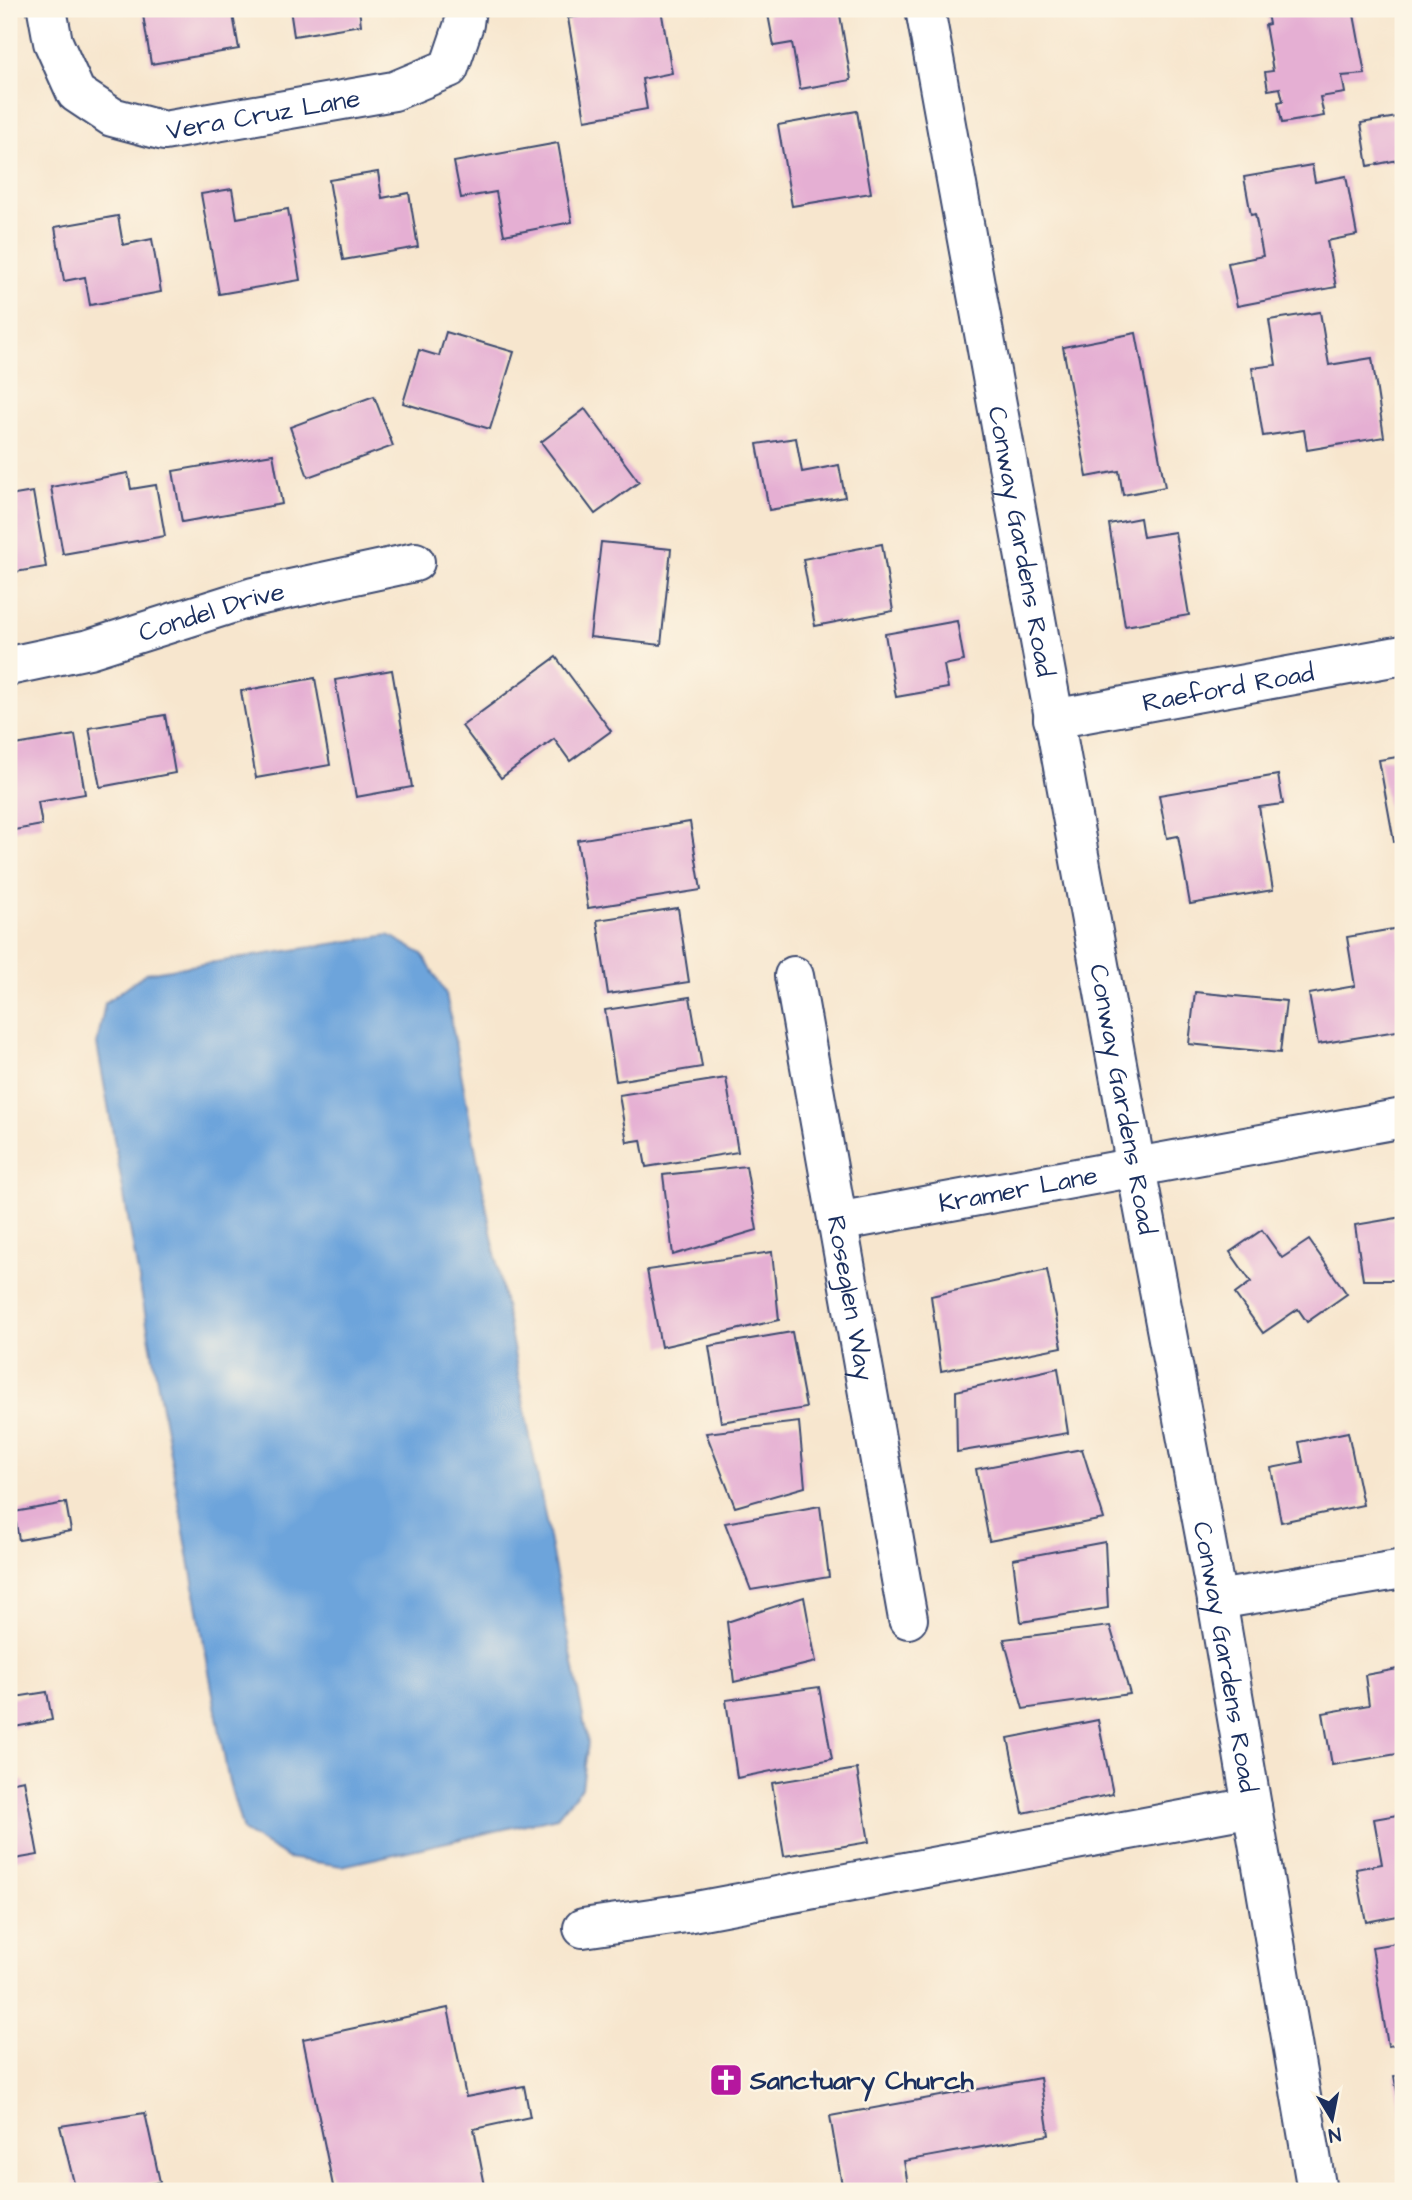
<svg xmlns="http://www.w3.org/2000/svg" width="1412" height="2200" viewBox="0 0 1412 2200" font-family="'Architects Daughter',sans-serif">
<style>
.water{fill:#6da4db;stroke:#446a9c;stroke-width:2}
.building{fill:#e5afd3}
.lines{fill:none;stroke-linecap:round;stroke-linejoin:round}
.minor-casing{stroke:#3c4a6f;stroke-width:42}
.minor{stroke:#fff;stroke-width:38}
.labels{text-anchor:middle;stroke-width:5;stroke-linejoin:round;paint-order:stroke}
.street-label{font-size:26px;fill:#1b2f5e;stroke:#fcf5e5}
.poi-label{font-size:26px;font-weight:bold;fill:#1b2f5e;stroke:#fcf5e5;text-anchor:start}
</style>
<rect width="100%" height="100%" fill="#fcf5e5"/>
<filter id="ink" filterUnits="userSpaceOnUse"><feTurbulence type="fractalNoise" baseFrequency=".0143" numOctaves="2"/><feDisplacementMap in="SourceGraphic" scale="14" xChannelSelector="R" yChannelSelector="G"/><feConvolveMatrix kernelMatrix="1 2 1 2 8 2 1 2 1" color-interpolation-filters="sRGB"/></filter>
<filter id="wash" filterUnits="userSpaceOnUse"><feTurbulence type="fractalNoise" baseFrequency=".00686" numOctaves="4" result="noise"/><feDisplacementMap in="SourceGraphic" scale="28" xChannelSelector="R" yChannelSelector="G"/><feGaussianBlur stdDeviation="1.57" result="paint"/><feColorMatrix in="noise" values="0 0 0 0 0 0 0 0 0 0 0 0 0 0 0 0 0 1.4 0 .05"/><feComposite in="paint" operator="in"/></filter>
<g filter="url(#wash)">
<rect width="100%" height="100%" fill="#f7e6ce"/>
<path class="water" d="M389,935L422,954L446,994L588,1743L582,1787L557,1817L342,1866L288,1858L243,1831L228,1778L97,1044L105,1003L146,973Z"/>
<g id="blocks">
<g class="building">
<path d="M169,9H232L239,49L151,64L143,15Z"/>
<path d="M290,9H359L361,25L294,36Z"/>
<path d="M622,9H661L672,73L642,79L647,109L585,120L568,18Z"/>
<path d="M767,9H839L851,80L800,89L792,43L774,46Z"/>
<path d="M1266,9H1353L1365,74L1342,76L1345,93L1320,97L1324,116L1282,123L1278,102L1283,101L1280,88L1268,90L1265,72L1273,71L1265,25L1269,24Z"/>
<path d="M857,111L871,193L792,206L778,125Z"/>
<path d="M1403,116V159L1368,166L1361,123Z"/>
<path d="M558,143L572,222L504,235L496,192L461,198L454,162Z"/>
<path d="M1312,165L1315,182L1346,176L1357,235L1327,241L1336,287L1237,306L1228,263L1263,256L1255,214L1251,215L1244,177Z"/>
<path d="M378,172L382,198L409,193L418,247L343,260L329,180Z"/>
<path d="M232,189L237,218L288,209L300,280L219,294L201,194Z"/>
<path d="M118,216L123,245L152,239L161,292L90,305L85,277L64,281L55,227Z"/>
<path d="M1320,312L1329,365L1372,358L1384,437L1307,450L1304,430L1263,436L1252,368L1276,365L1269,320Z"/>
<path d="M446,332L514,352L490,429L403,403L419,350L439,356Z"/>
<path d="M1136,333L1165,487L1123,495L1119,471L1087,477L1063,347Z"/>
<path d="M374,396L393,446L308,477L290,427Z"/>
<path d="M585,409L639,482L595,514L541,442Z"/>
<path d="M796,438L802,472L839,465L845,497L769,510L757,444Z"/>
<path d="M273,454L282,504L182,522L173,471Z"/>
<path d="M128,473L131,489L156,485L165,536L63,554L51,487Z"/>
<path d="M33,492L46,567L9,573V496Z"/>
<path d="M1140,518L1143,537L1175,532L1189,615L1125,626L1109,524Z"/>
<path d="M601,542L671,549L661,645L590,637Z"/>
<path d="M882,544L893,611L815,626L803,559Z"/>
<path d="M957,621L964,661L944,665L948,688L896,697L885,634Z"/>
<path d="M556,657L611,731L570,761L554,739L501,778L462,726Z"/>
<path d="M392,670L412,787L356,797L335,680Z"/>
<path d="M315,678L330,765L256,778L241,691Z"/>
<path d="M165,715L175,773L100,787L89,728Z"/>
<path d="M75,735L85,794L38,802L42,825L9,831V746Z"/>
<path d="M1403,756V841L1394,842L1379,760Z"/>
<path d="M1278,775L1283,804L1259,807L1273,890L1190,904L1178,836L1167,838L1159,795Z"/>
<path d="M690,822L701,890L588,908L577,840Z"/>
<path d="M678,908L689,982L608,994L597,920Z"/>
<path d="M1399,928L1403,955V1030L1318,1044L1309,994L1355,986L1347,937Z"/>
<path d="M1195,992L1286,1001L1280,1053L1189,1044Z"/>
<path d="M690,997L702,1067L616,1081L605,1010Z"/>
<path d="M726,1078L738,1152L646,1167L641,1140L627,1142L619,1095Z"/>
<path d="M746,1166L757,1230L673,1255L663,1175Z"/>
<path d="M1403,1217V1280H1363L1355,1225Z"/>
<path d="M1262,1230L1282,1258L1309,1240L1347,1294L1307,1322L1298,1309L1263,1333L1235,1294L1251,1282L1230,1252Z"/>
<path d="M772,1252L779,1320L661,1347L647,1270Z"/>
<path d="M1047,1270L1062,1347L941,1371L931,1296Z"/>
<path d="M792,1332L806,1408L721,1422L709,1346Z"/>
<path d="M1058,1368L1068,1433L957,1452L956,1391Z"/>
<path d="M799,1422L805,1487L735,1507L706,1433Z"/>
<path d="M1348,1432L1363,1505L1281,1522L1271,1468L1303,1462L1299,1442Z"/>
<path d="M1082,1449L1104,1519L989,1541L976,1469Z"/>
<path d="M66,1503L71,1531L19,1540L14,1512Z"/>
<path d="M820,1506L829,1577L751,1590L725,1523Z"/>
<path d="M1105,1542L1108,1608L1021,1622L1013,1559Z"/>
<path d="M804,1597L816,1662L734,1682L727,1622Z"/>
<path d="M1110,1626L1130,1694L1023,1709L1004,1639Z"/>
<path d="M1403,1668V1753L1332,1765L1323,1713L1369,1705L1365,1675Z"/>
<path d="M819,1687L832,1759L737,1778L726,1700Z"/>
<path d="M47,1692L52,1720L9,1728V1698Z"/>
<path d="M1098,1720L1113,1794L1023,1813L1008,1738Z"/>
<path d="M857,1769L869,1842L784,1856L772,1783Z"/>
<path d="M24,1780L38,1855L9,1860V1783Z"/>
<path d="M1403,1814V1915L1366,1922L1356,1869L1382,1864L1374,1819Z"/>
<path d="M1403,1942V2044L1388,2046L1372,1947Z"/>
<path d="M448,2008L466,2097L524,2086L530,2117L474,2129L486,2191H334L303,2039Z"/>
<path d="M1403,2075V2117H1402L1394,2076Z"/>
<path d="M1040,2078L1049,2135L904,2161L909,2191H843L830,2116Z"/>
<path d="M145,2113L160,2182L114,2191H76L60,2126Z"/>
</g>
</g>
</g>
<g filter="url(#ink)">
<use href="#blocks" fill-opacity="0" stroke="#3c4a6f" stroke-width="2"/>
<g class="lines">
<defs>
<g id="minor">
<path id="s1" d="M47,9L53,42L76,93L112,117L164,131L394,91L449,68L464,24L466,9"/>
<path id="s2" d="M925,9L1136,1168L1217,1600L1317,2191"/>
<path id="s3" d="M9,666L89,649L253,597L415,562"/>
<path id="s4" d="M1053,719L1403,655"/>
<path id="s5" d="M794,976L908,1619"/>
<path id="s6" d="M837,1222L1403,1118"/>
<path d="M1217,1600L1403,1569"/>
<path d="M583,1928L686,1913L1252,1807"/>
</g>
</defs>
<use href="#minor" class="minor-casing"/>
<use href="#minor" class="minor"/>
</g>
</g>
<defs>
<symbol id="church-square" viewBox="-11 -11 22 22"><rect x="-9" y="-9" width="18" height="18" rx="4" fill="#b5179e" stroke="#fcf5e5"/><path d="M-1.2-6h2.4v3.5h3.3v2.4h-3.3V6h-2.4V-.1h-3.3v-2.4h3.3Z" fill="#fff"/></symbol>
</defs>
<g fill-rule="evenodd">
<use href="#church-square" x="707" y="2061" width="38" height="38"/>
</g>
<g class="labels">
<g class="street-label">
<text dy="9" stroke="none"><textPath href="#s1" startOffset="287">Vera Cruz Lane</textPath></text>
<text dy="9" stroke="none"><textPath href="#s2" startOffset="541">Conway Gardens Road</textPath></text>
<text dy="9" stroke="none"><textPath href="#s3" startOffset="210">Condel Drive</textPath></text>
<text dy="9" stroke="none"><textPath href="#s4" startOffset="178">Raeford Road</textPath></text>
<text dy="9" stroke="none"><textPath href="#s2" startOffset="1108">Conway Gardens Road</textPath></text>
<text dy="9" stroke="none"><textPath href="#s6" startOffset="184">Kramer Lane</textPath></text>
<text dy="9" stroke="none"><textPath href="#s5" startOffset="327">Roseglen Way</textPath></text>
<text dy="9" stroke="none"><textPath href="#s2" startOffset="1675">Conway Gardens Road</textPath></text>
</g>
<g class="poi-label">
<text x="750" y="2089">Sanctuary Church</text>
</g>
</g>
<rect width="1412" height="2200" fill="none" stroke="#fcf5e5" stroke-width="35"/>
<g transform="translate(1332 2119) rotate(170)" stroke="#fcf5e5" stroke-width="5" paint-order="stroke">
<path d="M0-5L12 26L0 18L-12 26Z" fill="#1b2f5e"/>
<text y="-10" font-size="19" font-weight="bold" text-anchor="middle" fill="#1b2f5e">N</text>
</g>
</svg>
